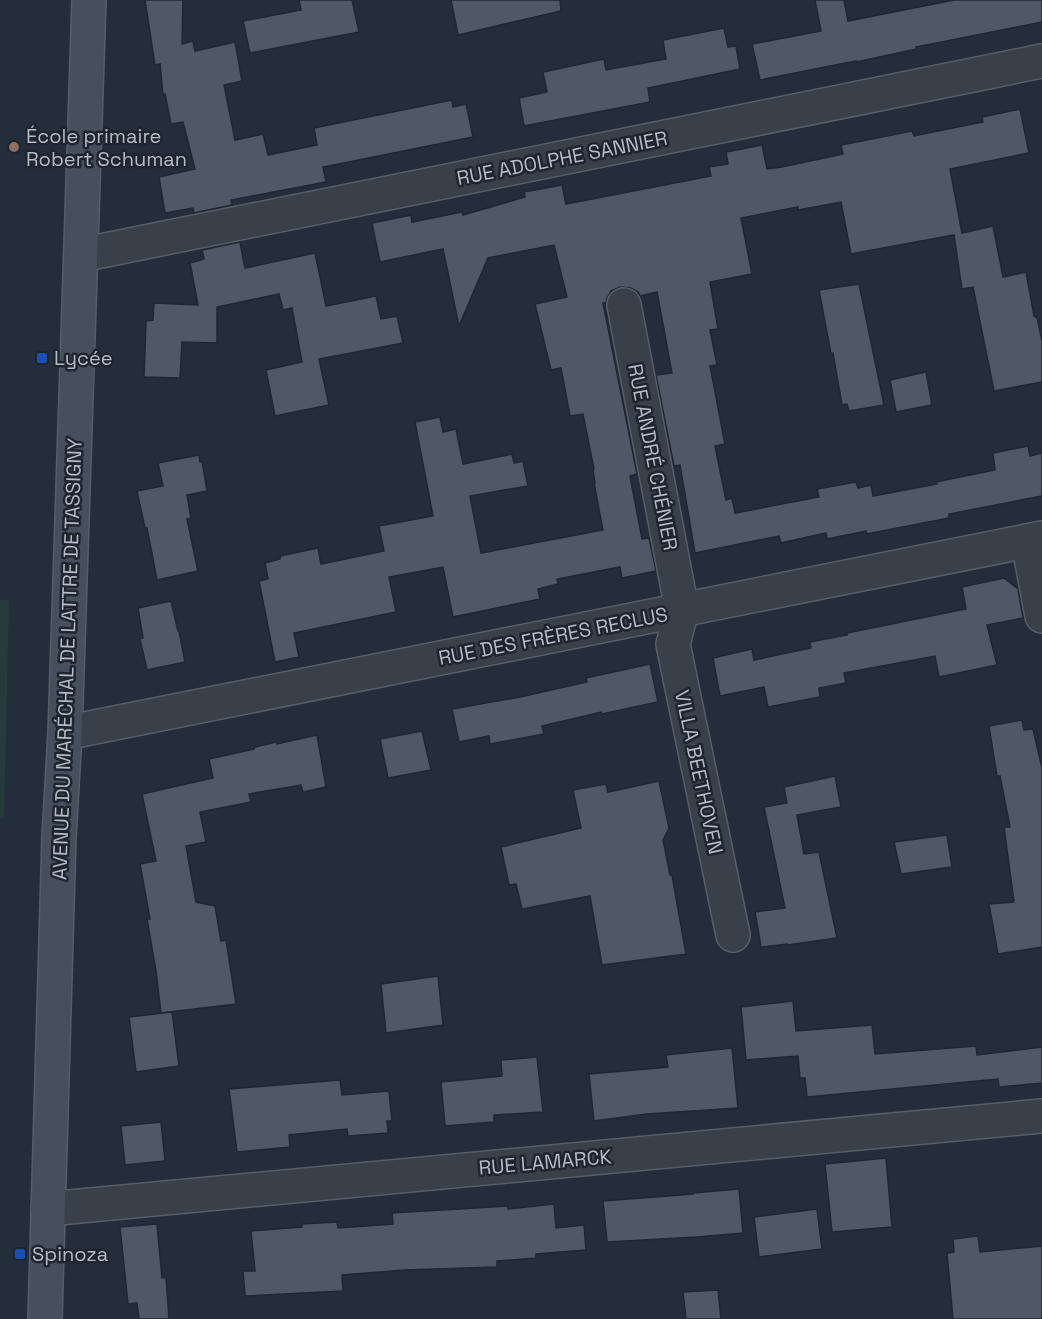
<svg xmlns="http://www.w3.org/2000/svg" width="1042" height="1319" viewBox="0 0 1042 1319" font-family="'Space Grotesk',sans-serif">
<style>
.green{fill:#273b3c}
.building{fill:#4e5965;stroke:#1f2731;stroke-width:1.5}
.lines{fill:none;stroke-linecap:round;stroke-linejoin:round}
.street-casing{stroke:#565e68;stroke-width:36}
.secondary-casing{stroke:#565e68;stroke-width:36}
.street{stroke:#38404a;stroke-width:33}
.secondary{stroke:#46505d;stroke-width:33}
.education-dot{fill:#8d6e63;stroke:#1d252f;stroke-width:2}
.transit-dot{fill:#1a4fb4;stroke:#1d252f;stroke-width:2}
.labels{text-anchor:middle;stroke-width:5;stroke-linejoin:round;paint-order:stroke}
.poi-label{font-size:20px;fill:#b4bbc6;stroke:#1d252f;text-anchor:start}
.street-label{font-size:20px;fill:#b4bbc6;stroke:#1d252f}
</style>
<rect width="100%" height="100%" fill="#242e3a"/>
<path class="green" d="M0,600H9L4,818L0,819Z"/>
<g class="building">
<path d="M145,0H183L182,44L193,41L195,51L235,42L242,81L224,85L235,140L263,134L268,155L317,145L314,128L452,100L453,107L466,104L473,137L323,167L326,182L231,200L232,205L194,213L193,208L165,213L159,177L195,169L183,122L171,124L165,94L163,95L160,64L155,65Z"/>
<path d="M299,0H352L359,32L250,53L243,21L301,10Z"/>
<path d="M451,0H560L561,11L458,35Z"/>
<path d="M815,0H844L848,21L954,0H1042V22L916,47L917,49L856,62V61L760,80L752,44L821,31Z"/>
<path d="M724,28L728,47L736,46L740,69L648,88L650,102L524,126L519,98L547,92L543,72L604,59L606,70L666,59L663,40Z"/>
<path d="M1020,109L1029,153L950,169L962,233L993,226L1003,277L1026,272L1034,316L1037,318L1042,341V382L994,391L973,287L962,289L954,235L851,254L841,202L798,210V207L741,218L752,274L710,282L718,329L710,330L717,365L710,366L725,444L715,446L726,500L732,498L735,513L819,497L817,489L856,482L858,488L871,485L873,496L937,484L936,482L995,470L993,453L1028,446L1030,456L1042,453V496L949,514V518L867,534L866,531L827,539L826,533L781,543L779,536L695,553L680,465L674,466L656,375L672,373L657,292L640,296L638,292L631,288L620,287L611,291L607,298L606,303H603L637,474L630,476L642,539L649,538L656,571L622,578L620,567L557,579L558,584L538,589L540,599L453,617L443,567L389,577L396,612L294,633L299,657L275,662L259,581L268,579L265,563L280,559V556L318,548L321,564L384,551L379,526L433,516L415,422L440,417L443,432L456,429L463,464L512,454L514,463L523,461L528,486L470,496L481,553L603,530L594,483H595L593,470L594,469L583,414L570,416L561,368L551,370L535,304L567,297L554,245L488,258L459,326L443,249L380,262L372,223L411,215L412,222L462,212L463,215L525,197L524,192L562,185L566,204L711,176L709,167L728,164L726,152L762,145L767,169L782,167L843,154L841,145L912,131L914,136L983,122L982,117Z"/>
<path d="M240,242L245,268L315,253L326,306L376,296L381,319L397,316L403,343L319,359L329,405L275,416L266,370L302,362L292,308L283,310L279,294L217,307V343L182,342L180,378L144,377L146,321L153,320L154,303L198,305L190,263L204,259L202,250Z"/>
<path d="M859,284L884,405L849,411L847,404L842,405L833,353L831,354L819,290Z"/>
<path d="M926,372L932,405L896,412L890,380Z"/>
<path d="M199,455L200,462L202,461L207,491L187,495L191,518L187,519L198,571L157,580L147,528H145L137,491L163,486L158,463Z"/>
<path d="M1004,578L1018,589L1023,618L987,625L997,665L939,677L935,656L844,673L846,683L819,688L820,697L768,707L764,687L720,696L713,658L752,649L754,660L811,648L810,642L847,635V633L966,609L962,587Z"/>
<path d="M171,601L178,631H179L185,662L147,670L140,639L143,638L138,608Z"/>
<path d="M650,664L658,702L602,714L601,712L542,726L544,734L490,744L489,736L459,742L452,709L520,697L587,682L586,678Z"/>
<path d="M1022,720L1024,730L1033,729L1042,768V947L998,954L989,904L1014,902L1004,827H1010L1000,776H997L989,726Z"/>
<path d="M422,731L431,770L388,778L380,739Z"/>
<path d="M317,735L326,787L303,792L301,785L249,794L251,802L200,812L206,842L186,846L196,902L215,906L221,941L226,940L236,1004L161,1013L156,971L147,919H150L140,864L156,861L142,794L213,778L209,759L254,749L255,747L276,742L277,744Z"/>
<path d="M835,776L841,807L797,815L804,854L819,852L837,938L787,945V944L761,947L755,912L785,908L764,807L787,803L784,787Z"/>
<path d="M659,781L669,828L663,840L670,875H672L686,954L602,965L590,896L522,909L516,884L509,885L501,847L581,828L573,790L606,784L608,792Z"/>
<path d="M947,835L952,867L901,874L894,842Z"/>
<path d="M438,976L443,1025L386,1033L381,984Z"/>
<path d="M793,1001L796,1031L872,1025L875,1054L976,1046L977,1055L1042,1047V1083L999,1087L998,1079L807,1097L805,1078H800L798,1056L746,1060L741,1007Z"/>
<path d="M172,1012L179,1066L136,1072L129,1017Z"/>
<path d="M732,1048L738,1108L647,1114L594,1121L589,1074L668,1067L666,1055Z"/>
<path d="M537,1057L543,1112L494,1115V1122L445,1126L441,1082L502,1076L501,1060Z"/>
<path d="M340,1080L342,1095L389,1091L392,1121H387L388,1133L348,1136L347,1129L289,1135L290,1147L237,1152L229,1089Z"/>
<path d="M161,1122L165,1161L125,1165L121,1126Z"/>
<path d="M886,1158L892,1227L832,1232L825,1164Z"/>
<path d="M739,1189L743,1233L697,1237L607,1242L603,1201L693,1194V1193Z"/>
<path d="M554,1204L556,1228L584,1225L586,1250L536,1254V1258L497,1261V1267L405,1270L342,1275L343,1291L245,1296L243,1271H255L251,1231L302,1227V1224L337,1222L338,1228L393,1224L392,1213L508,1206V1209Z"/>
<path d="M817,1209L822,1249L759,1257L754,1217Z"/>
<path d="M157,1224L162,1278L166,1277L169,1319H139L137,1303L128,1304L120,1227Z"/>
<path d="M978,1236L980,1252L1042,1246V1319H953L947,1253L954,1252L953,1239Z"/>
<path d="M718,1290L721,1319H686L683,1292Z"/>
</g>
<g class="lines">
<defs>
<g id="street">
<path d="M81,255L1042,61"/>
<path d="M624,305L682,610L673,644L733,935"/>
<path d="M1028,541L1042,616"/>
<path d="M65,733L1042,538"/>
<path d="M48,1209L1042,1116"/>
</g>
<path id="secondary" d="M45,1319L59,837L65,733L89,0"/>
</defs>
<use href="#street" class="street-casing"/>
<use href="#secondary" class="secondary-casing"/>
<use href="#street" class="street"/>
<use href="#secondary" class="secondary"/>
</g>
<circle class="education-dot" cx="14" cy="147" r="6"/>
<g class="transit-dot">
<rect x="36" y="352" width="12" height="12" rx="3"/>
<rect x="14" y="1248" width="12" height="12" rx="3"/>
</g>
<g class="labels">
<g class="poi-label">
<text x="26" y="143">École primaire<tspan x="26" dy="23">Robert Schuman</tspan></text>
<text x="54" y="365">Lycée</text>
<text x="32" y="1261">Spinoza</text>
</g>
<g class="street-label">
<text transform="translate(562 158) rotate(-11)" y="7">RUE ADOLPHE SANNIER</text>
<text transform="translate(653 457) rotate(79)" y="7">RUE ANDRÉ CHÉNIER</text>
<text transform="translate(553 636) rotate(-11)" y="7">RUE DES FRÈRES RECLUS</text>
<text transform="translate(67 659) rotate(-88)" y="7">AVENUE DU MARÉCHAL DE LATTRE DE TASSIGNY</text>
<text transform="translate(699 772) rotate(78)" y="7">VILLA BEETHOVEN</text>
<text transform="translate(545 1162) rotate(-5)" y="7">RUE LAMARCK</text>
</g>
</g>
</svg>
